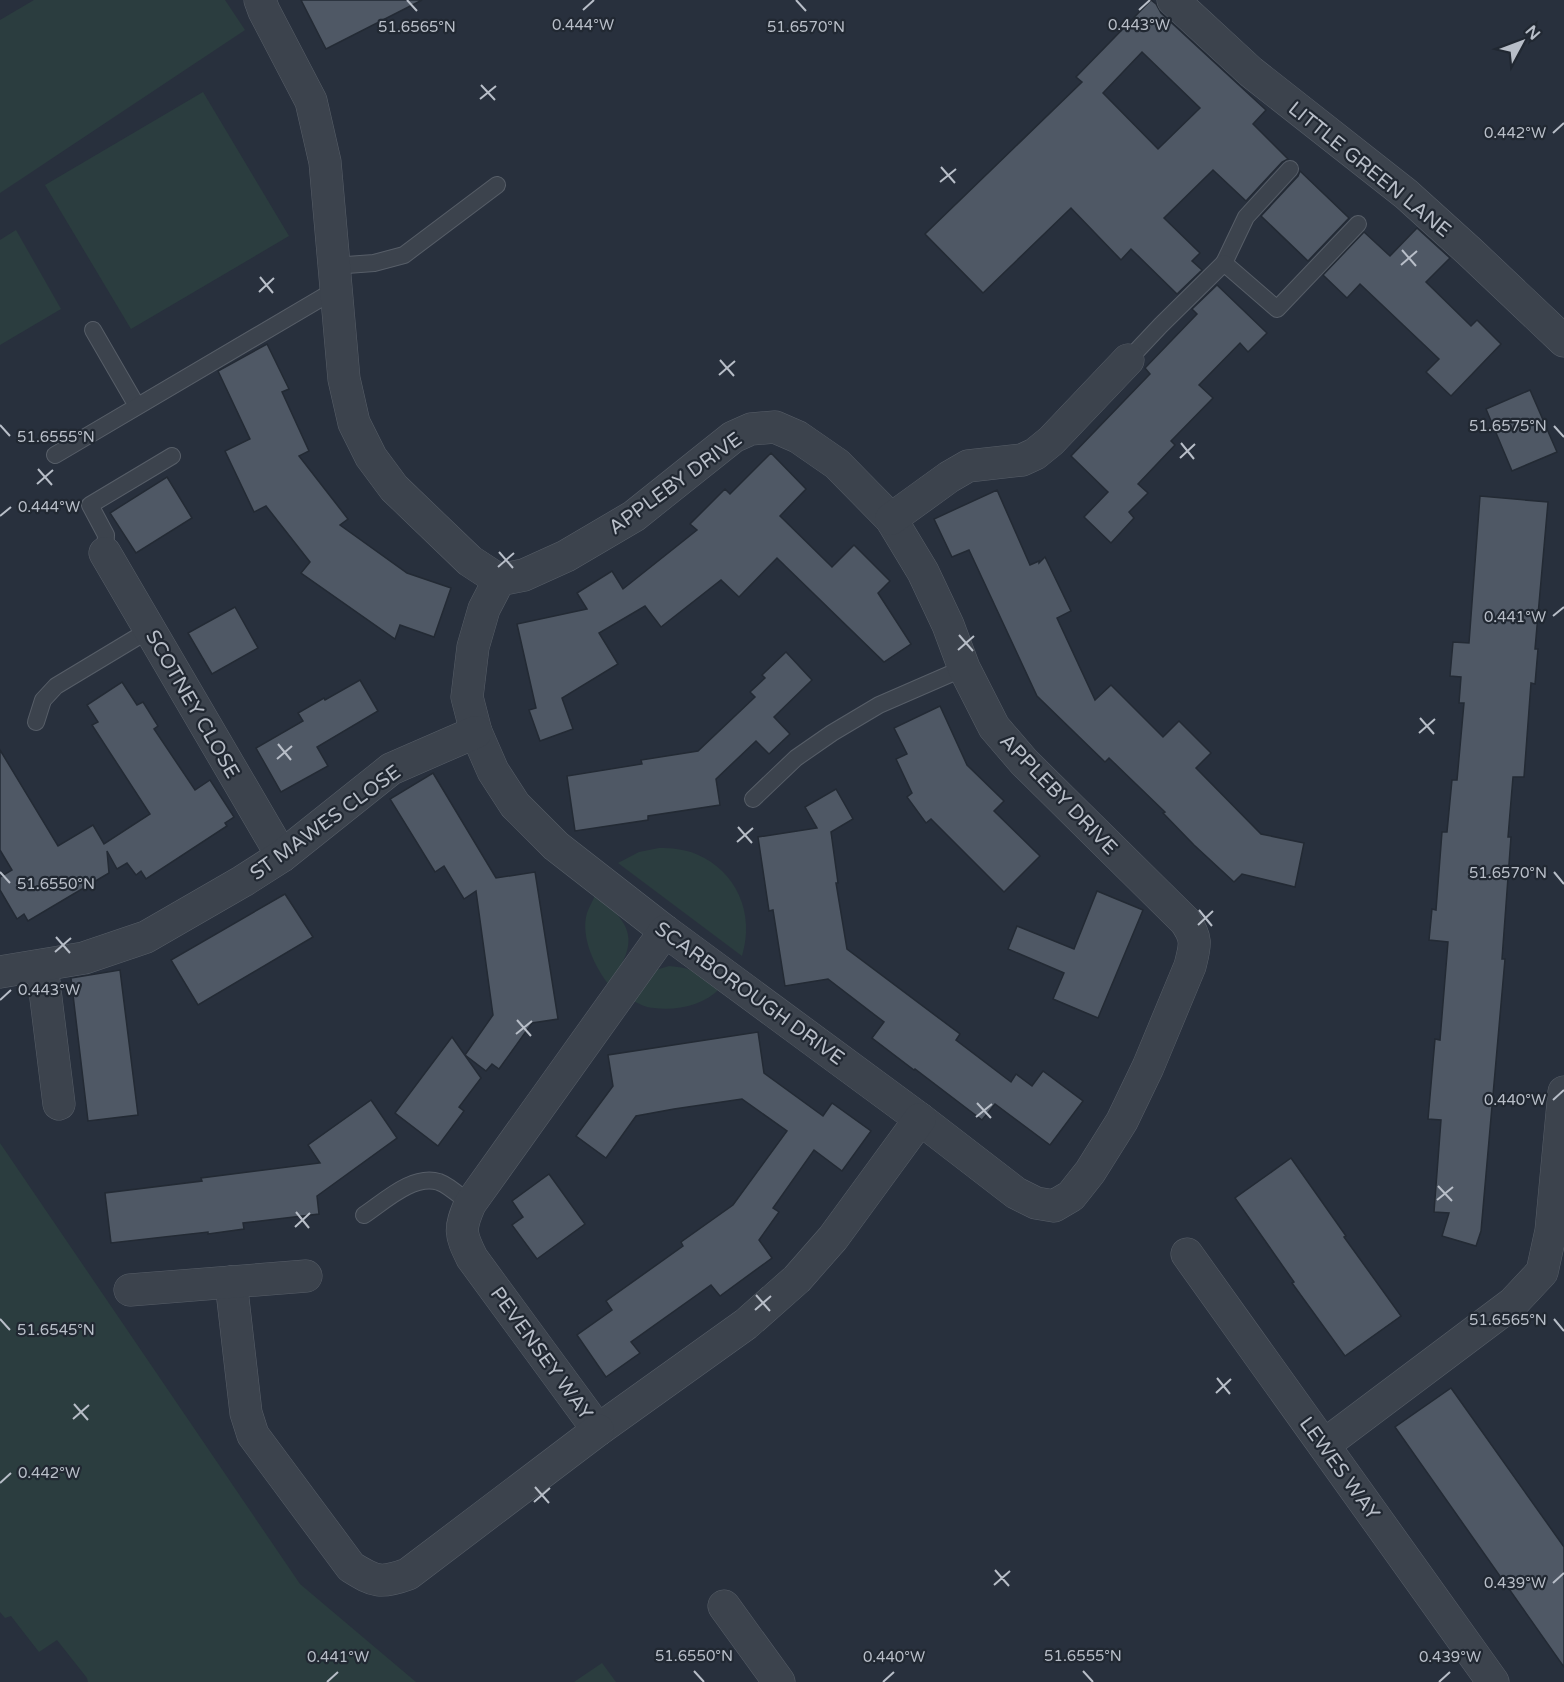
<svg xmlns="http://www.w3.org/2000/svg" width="1564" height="1682" viewBox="0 0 1564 1682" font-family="'Varela Round',sans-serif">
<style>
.green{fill:#2b3d3f}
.building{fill:#4f5865;stroke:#232a34;stroke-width:1.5;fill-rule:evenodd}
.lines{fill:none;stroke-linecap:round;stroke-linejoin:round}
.lane-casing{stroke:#575e68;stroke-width:18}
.street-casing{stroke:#575e68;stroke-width:33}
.lane{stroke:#3c434d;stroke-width:16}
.street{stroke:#3c434d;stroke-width:32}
.ticks{fill:none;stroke:#b8bec8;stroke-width:2}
.labels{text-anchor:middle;stroke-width:4.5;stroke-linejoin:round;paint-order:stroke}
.street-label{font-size:20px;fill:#b8bec8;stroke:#212832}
.ticks-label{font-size:15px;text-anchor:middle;fill:#b8bec8;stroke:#212832;stroke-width:4.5;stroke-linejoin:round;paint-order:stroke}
</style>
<rect width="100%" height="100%" fill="#28303d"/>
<g class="green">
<path d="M34,0H225L245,30L0,193V20Z"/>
<path d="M203,92L289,236L131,329L45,185Z"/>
<path d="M16,230L61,309L0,345V240Z"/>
<path d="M659,848C672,848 684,849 696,854C737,871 755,914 742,956L618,863L639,852Z"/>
<path d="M595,895C636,926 638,943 609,985C595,967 580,937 587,913C589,907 593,901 595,895Z"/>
<path d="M669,966C694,968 701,974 720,988C705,1005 677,1011 654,1008C646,1008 638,1003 631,1000L656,970Z"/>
<path d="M0,1143L300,1584L416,1682H88L87,1678L57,1640L39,1652L11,1616L5,1618L0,1612Z"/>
<path d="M602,1663L616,1682H574Z"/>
</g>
<g class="building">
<path d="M301,0H422L326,49Z"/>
<path d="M1151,0L1156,4L1161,13L1266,110L1253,124L1288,159L1282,162L1246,201L1213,170L1164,218L1200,253L1192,261L1202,270L1177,294L1131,249L1121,260L1071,208L983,293L925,234L1082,82L1076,77ZM1142,52L1200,108L1158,149L1103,93Z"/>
<path d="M1300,171L1349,218L1308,261L1261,216L1298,176Z"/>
<path d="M1417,228L1450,258L1426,282L1471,326L1477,320L1501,344L1451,396L1426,372L1439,359L1360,284L1347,298L1323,275L1364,232L1390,256Z"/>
<path d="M1217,285L1267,333L1248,352L1240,343L1199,385L1213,398L1171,441L1175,445L1138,484L1148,493L1129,512L1134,518L1111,543L1084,517L1108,492L1071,456L1150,374L1145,368L1197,314L1192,309Z"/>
<path d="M267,344L289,389L282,392L309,451L299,456L348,519L340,525L407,573L451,588L434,637L400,625L395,639L301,573L310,562L266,506L254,512L225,451L250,439L218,371Z"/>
<path d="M1530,390L1557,452L1512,471L1486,409Z"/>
<path d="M771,453L806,489L780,516L832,567L854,545L890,581L878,593L911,644L884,662L777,558L739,597L721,580L661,627L645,606L599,633L618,664L562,698L573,729L540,741L529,710L536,708L517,624L587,609L577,593L612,571L623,589L697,530L690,524L725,489L730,494Z"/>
<path d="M167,477L192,518L136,553L110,513Z"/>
<path d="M997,490L1030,565L1039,561V563L1045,557L1071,611L1057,618L1095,700L1111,685L1163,737L1179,721L1211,753L1196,768L1261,834L1304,843L1295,887L1242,874L1234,882L1194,845L1163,813L1165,812L1109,758L1105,762L1037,696L969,550L952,557L934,519Z"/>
<path d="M1480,496L1548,502L1535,649H1538L1535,684L1531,683L1524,777H1513L1508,837H1511L1502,959H1505L1481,1231L1476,1246L1442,1236L1449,1213L1434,1212L1441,1120L1428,1119L1435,1039L1440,1040L1448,942L1429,940L1432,909L1436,910L1442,832H1447L1452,780H1457L1464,703H1459L1461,677L1450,676L1453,642L1469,643Z"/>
<path d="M235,607L258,648L212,674L188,633Z"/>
<path d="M786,652L812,680L774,717L790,734L769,754L756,741L716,779L720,805L648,816V820L575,831L567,776L642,764L641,760L698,751L755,697L750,692L765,678L762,675Z"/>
<path d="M360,680L378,711L317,747L328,766L281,792L256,748L303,721L298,713L324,698L325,700Z"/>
<path d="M122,682L137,705L143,702L158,726L154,729L195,790L210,780L234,817L225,823L227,826L146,879L141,871L136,875L127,863L117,869L107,851L109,873L28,921L24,914L17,919L0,890V877L12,870L0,850V750L58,846L93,825L104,844L150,814L92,725L98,722L87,705Z"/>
<path d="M940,706L967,765L1004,801L994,811L1040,856L1004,892L931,819L926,823L907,797L912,793L896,759L907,754L894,728Z"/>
<path d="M433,773L496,878L535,872L558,1019L532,1023L499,1069L492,1064L486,1071L465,1055L493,1015L476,891L464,899L444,866L435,872L390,799Z"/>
<path d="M836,789L853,819L831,832L838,883H836L847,949L960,1034L956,1040L1011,1082L1016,1074L1032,1086L1043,1071L1083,1101L1050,1145L995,1104L982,1120L915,1069L914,1070L872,1038L884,1022L828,979L785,986L773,910L769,911L758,837L817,828L805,807Z"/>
<path d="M1097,891L1143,910L1098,1018L1053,999L1064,973L1008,949L1017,926L1074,949Z"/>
<path d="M285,894L313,937L198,1005L171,960Z"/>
<path d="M120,970L138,1115L88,1121L71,978Z"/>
<path d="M758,1032L764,1073L823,1116L832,1103L871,1131L842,1171L814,1150L773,1208L779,1212L759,1240L772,1258L720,1296L711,1285L631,1342L640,1353L606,1377L577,1335L612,1310L606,1301L683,1246L681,1242L733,1205L787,1131L742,1099L674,1109L636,1116L606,1158L576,1136L613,1086L608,1055Z"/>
<path d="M452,1037L481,1078L459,1107L464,1111L438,1146L395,1113Z"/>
<path d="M371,1100L397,1138L317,1196L319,1214L243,1223L244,1229L208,1234V1232L111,1243L105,1193L202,1181L201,1178L320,1163L308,1145Z"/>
<path d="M1291,1158L1346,1236L1344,1237L1401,1316L1345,1356L1292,1283L1294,1282L1235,1198Z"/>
<path d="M549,1174L585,1224L537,1259L512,1225L523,1217L512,1201Z"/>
<path d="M1451,1388L1564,1547V1667L1395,1427Z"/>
</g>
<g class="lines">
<defs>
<g id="lane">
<path d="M1224,263L1246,217L1290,169"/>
<path d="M333,266L374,263L404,255L497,185"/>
<path d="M93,330L137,406"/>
<path d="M1128,360L1161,325L1224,263L1277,309L1358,224"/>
<path d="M55,455L335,290"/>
<path d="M105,553L106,535L90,505L172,456"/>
<path d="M36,722L43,700L56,686L149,630"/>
<path d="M753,799L796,758L832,733L879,705L964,668"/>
<path d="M364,1215C385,1201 413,1174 439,1182C450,1186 461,1197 470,1204"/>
</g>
<g id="street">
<path d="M260,0L264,11L311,101L325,162L344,379L354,423L371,457L394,488L470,561L499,580L524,575L566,556L634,516L733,437L751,429L775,427L798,437L837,464L891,519L923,572L948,625L964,668L994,727L1024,762L1185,921C1198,939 1195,946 1190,966L1148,1067L1122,1121L1090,1172L1071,1196L1054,1206L1036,1203L1016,1193L920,1119L665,931L556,846L515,805L493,771L476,732L467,697L473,647L484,609L499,580"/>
<path d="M1173,0L1251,72L1406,194L1469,251L1564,341"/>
<path d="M891,519L949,477L968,466L1022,460L1035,454L1051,441L1128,360"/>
<path d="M105,553L282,856"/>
<path d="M665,931L470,1204C459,1229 460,1234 472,1258L598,1430L746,1324L797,1279L833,1238L920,1119"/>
<path d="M42,966L59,1104"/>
<path d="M0,972L84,958L146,937L243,881L282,856L391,769L476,732"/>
<path d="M1187,1254L1493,1682"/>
<path d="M231,1282L246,1413L253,1435L351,1567C375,1582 381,1584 408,1574L598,1430"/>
<path d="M130,1290L306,1276"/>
<path d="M1324,1445L1513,1303L1542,1272L1551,1231L1564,1092"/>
<path d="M724,1606L779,1682"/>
</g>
</defs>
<use href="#lane" class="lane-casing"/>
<use href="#street" class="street-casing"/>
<use href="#lane" class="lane"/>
<use href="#street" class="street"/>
</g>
<path class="ticks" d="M407,0L417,11M796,0L806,11M583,10L594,0M1139,10L1150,0M481,85L495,100M480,99L496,86M1553,133L1564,123M941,167L955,183M940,182L956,169M1402,250L1416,266M1401,265L1417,251M260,277L273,293M259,292L274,278M720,360L734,376M719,375L735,361M0,425L10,436M1554,426L1564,437M1181,443L1194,459M1180,458L1195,444M38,469L52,485M37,484L53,470M0,516L11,507M499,552L513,568M498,567L514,553M1553,616L1564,607M959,635L973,651M958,650L974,636M1420,718L1434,734M1419,733L1435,719M278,744L291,760M277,759L292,746M738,827L752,843M737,842L753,828M0,872L10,883M1554,872L1564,884M1199,910L1212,926M1198,925L1213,911M56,937L70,953M55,952L71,938M0,1000L11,990M517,1020L531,1036M516,1034L532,1021M1553,1100L1564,1090M977,1103L991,1118M976,1117L992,1104M1438,1186L1452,1201M1437,1200L1453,1187M296,1212L309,1228M295,1227L310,1213M756,1295L770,1311M755,1310L771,1296M0,1319L10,1330M1554,1319L1564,1331M1217,1378L1230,1394M1216,1393L1231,1379M74,1404L88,1420M73,1419L89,1405M0,1483L11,1473M535,1487L549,1503M534,1502L550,1488M995,1570L1009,1586M1553,1583L1564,1573M994,1585L1010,1571M694,1671L704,1682M1083,1671L1093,1682M327,1682L338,1672M883,1682L894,1672M1439,1682L1450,1672"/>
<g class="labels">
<g class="street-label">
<text transform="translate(1370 169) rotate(39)" y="7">LITTLE GREEN LANE</text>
<text transform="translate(675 483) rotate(-36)" y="7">APPLEBY DRIVE</text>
<text transform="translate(193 704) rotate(60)" y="7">SCOTNEY CLOSE</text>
<text transform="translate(1059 794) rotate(46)" y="7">APPLEBY DRIVE</text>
<text transform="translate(325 822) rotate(-36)" y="7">ST MAWES CLOSE</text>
<text transform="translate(750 993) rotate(36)" y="7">SCARBOROUGH DRIVE</text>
<text transform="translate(542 1353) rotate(54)" y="7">PEVENSEY WAY</text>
<text transform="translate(1340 1468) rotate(54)" y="7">LEWES WAY</text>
</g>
</g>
<g class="ticks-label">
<text x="583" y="30">0.444°W</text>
<text x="1139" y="30">0.443°W</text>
<text x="417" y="32">51.6565°N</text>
<text x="806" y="32">51.6570°N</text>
<text x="1515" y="138">0.442°W</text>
<text x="1508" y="431">51.6575°N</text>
<text x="56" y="442">51.6555°N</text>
<text x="49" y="512">0.444°W</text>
<text x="1515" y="622">0.441°W</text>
<text x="1508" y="878">51.6570°N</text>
<text x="56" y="889">51.6550°N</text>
<text x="49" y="995">0.443°W</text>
<text x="1515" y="1105">0.440°W</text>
<text x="1508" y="1325">51.6565°N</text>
<text x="56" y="1335">51.6545°N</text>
<text x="49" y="1478">0.442°W</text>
<text x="1515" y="1588">0.439°W</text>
<text x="694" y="1661">51.6550°N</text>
<text x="1083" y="1661">51.6555°N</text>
<text x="338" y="1662">0.441°W</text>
<text x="894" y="1662">0.440°W</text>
<text x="1450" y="1662">0.439°W</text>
</g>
<g transform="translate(1522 42) rotate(49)" stroke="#212832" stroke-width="4.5" paint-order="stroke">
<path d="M0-4.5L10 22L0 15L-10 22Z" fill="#b8bec8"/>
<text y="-9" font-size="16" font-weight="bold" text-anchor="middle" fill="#b8bec8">N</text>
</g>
</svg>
